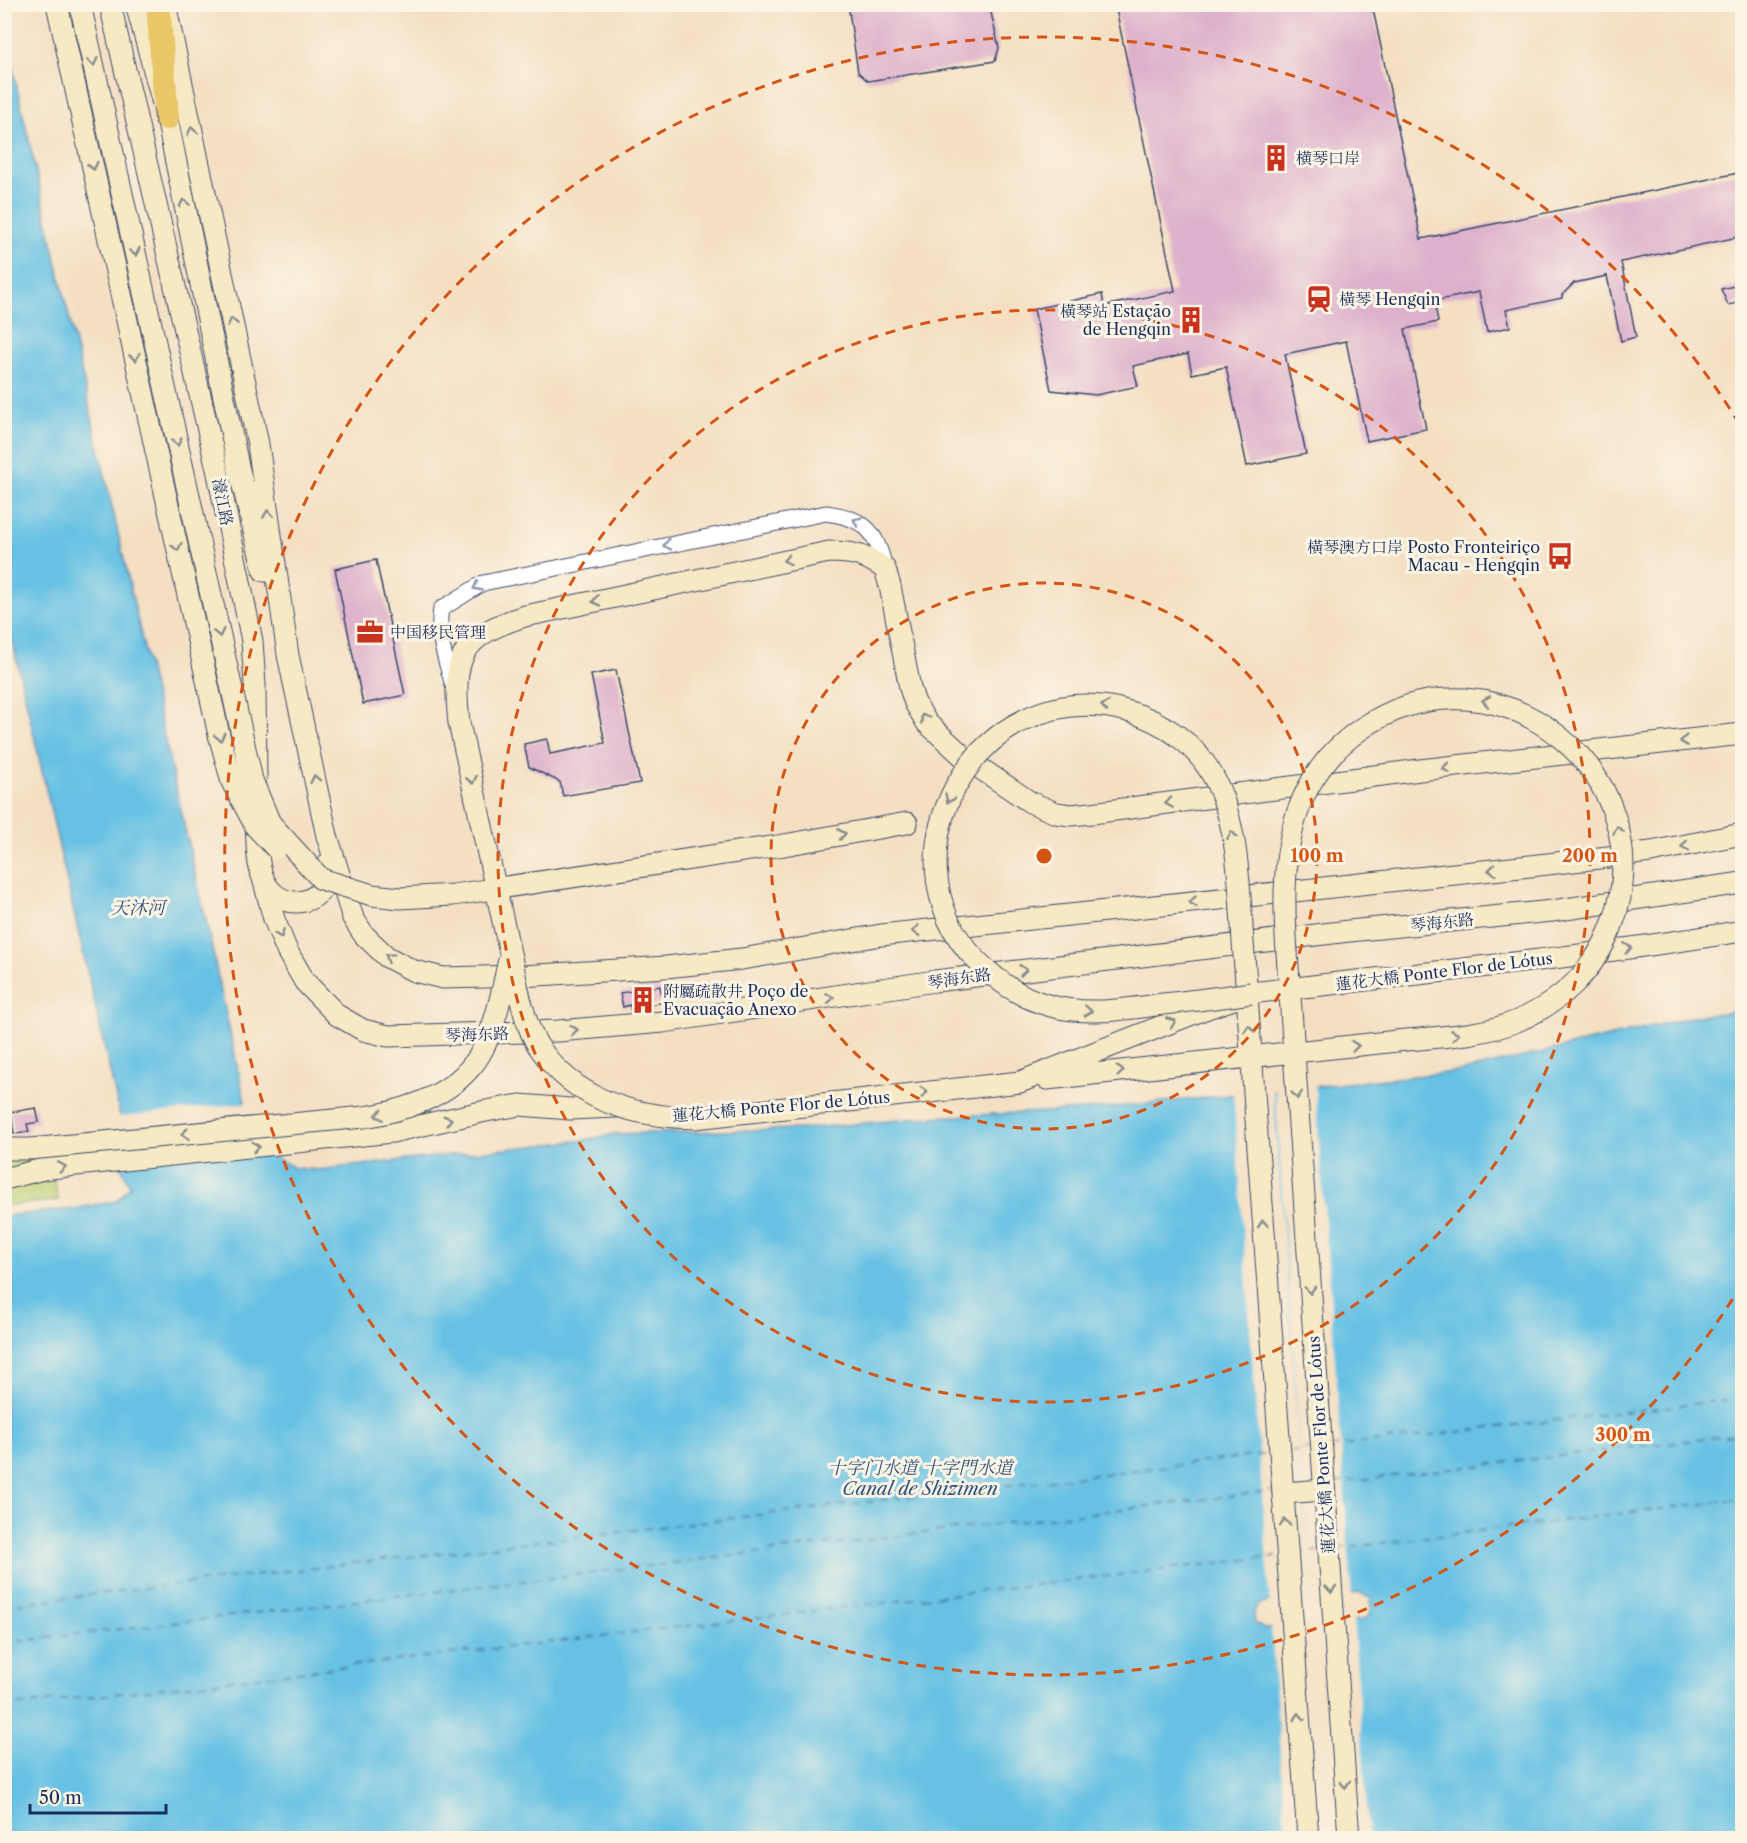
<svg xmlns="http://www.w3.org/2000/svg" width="1747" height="1843" viewBox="0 0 1747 1843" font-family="'Libre Caslon Text','Noto Serif SC',serif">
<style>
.green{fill:#b9ce71;stroke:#6a7e68;stroke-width:1.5}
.water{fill:#66c1e4;stroke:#4078a1;stroke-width:1.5;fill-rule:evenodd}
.pier{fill:#f4dfc2}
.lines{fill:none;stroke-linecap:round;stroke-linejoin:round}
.ferry{stroke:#2e5480;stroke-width:1.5;stroke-dasharray:8 6;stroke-linecap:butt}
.building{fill:#ddb0cb}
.secondary-casing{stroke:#3c496d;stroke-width:23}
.primary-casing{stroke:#3c496d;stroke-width:26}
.secondary{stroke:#f6e9c3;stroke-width:21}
.primary{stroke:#e9c769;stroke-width:24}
.minor-bridge-casing{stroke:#3c496d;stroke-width:17;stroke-linecap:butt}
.secondary-bridge-casing{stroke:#3c496d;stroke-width:23;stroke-linecap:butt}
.minor-bridge{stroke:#fff;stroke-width:15}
.secondary-bridge{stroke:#f6e9c3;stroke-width:21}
.oneway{stroke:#888c90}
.oneway2{stroke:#8d97ae}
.ring{fill:none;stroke:#d45514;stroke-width:3;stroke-dasharray:10 8}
.labels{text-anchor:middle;stroke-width:6;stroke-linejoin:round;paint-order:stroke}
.poi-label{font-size:16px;fill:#1b2f5e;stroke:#fcf5e5;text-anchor:start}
.street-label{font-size:16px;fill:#1b2f5e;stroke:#fcf5e5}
.water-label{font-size:18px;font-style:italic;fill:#2e5480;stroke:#fcf5e5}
.centre{fill:#d45514;stroke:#fcf5e5;stroke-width:3}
.ring-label{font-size:18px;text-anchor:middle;font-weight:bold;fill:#d45514;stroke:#fcf5e5;stroke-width:6;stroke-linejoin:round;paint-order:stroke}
</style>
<rect width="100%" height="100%" fill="#fcf5e5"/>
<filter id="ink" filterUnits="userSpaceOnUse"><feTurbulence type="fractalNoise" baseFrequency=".0167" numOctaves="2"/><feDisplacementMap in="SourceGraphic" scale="12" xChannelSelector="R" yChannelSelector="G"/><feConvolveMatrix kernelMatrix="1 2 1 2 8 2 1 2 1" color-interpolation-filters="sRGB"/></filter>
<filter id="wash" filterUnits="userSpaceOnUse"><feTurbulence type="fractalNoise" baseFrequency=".008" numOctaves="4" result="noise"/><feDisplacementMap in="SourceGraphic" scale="24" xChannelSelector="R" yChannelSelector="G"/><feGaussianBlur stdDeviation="1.35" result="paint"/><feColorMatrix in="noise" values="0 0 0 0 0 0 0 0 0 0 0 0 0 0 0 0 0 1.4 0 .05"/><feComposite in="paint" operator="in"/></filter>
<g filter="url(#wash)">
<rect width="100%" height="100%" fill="#f4dfc2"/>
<path class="green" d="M47,1144L58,1200L5,1206L4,1152Z"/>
<path class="water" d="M4,30L209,935L247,1112L264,1146L278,1159L295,1168L317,1170L585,1140L615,1134L801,1129L932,1117L1087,1110L1464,1071L1696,1016L1742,1011V1838H5V1216L74,1209L117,1201L130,1186L117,1159L126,1142L5,608ZM1360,1593L1370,1598C1374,1608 1372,1615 1363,1620L1264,1629L1255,1623C1253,1615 1253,1607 1262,1603Z"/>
<g class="pier">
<path d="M1315,1083L1352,1597L1270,1605L1233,1092L1273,1088L1307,1558L1275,1087Z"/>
<path d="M248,1103L256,1128L123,1143L117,1117Z"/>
<path d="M1353,1618L1369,1838H1286L1271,1626Z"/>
</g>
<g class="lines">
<g class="ferry">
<path d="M1331,1447L1742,1398"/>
<path d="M1289,1452L1311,1449"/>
<path d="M1335,1483L1742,1434"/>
<path d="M1338,1548L1742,1499"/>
<path d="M1297,1553L1319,1551"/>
<path d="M4,1605L1270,1454"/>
<path d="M4,1643L1274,1491"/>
<path d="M4,1707L1277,1556"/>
</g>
</g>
<g id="blocks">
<g class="building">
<path d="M848,4H989L999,48L995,61L868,81L858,72Z"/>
<path d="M1115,4H1372L1421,239L1743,172V236L1621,262L1636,337L1621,341L1607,276L1574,283L1562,295V298L1506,310L1510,327L1487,332L1479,292L1434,301L1438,322L1405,329L1426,429L1367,441L1346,341L1285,354L1306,454L1247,466L1226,367L1192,374L1188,354L1133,366L1138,386L1096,395L1051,390L1034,309L1102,294L1104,306L1175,291Z"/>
<path d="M1743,284V302L1728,305L1721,289Z"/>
<path d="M376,560L405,695L363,704L335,569Z"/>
<path d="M616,670L640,783L563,796L560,782L529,767L524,744L547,739L550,754L605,743L591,675Z"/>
<path d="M660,986L663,1002L631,1010L630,1005L623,1007L620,993Z"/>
<path d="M36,1108L39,1122L27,1124L29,1132L14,1134L11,1112Z"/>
</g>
</g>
</g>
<g filter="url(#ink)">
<use href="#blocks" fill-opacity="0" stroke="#3c496d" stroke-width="1.5"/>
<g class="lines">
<defs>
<g id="secondary">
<path d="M57,4L80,109"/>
<path d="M110,4L217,469L252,641L255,685L256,777"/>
<path d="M136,4L167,118L238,466L264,571"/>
<path d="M167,13L258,444L288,655L327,836L353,918L364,935L387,957L414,971L443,978L522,976L666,967L742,959L881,935L1530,866L1651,852L1742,834"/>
<path d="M890,586L910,688L915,703L927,723L965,758L1030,802L1056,813L1071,815L1092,813L1420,770L1742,734"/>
<path d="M256,817C257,835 256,862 263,878C279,917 332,906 329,863"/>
<path d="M784,845L907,823"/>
<path d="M263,878L274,919L287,951L305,982L337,1015L363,1030L388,1036L558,1031L663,1022L935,981L1349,931L1552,911L1742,883"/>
<path d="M1287,953L1349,1838"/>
<path d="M1244,955L1308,1838"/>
<path d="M1047,1079L1397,1041"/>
<path d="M1020,1082L1210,1007L1251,993C1415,974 1580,958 1742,931"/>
<path d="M4,1179L43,1169L76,1165L392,1132L486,1111L520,1105L570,1109L616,1107"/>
<path d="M1283,1493L1324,1490"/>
</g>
<path id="primary" d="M158,4L167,118"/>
</defs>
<use href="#secondary" class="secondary-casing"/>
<use href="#primary" class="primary-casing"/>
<use href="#secondary" class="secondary"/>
<use href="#primary" class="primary"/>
<defs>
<path id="minor-bridge" d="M454,689C447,663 436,637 441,609L483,583L826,513C865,518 877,531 885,569"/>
<g id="secondary-bridge">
<path d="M80,4L252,780L270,823L321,879L372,895L400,898L453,895L784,845"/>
<path d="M80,109L219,735L232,782L256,827L276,848"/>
<path d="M890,586L885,569C865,555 853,552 829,552L525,616C460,636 452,657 459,723L520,998C525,1016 530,1035 541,1050C577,1101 635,1117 695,1118L1020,1082"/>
<path d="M1287,953C1281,868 1283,783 1361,729C1496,635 1670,776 1611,928C1594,971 1560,1003 1517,1021C1482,1036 1434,1037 1397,1041"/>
<path d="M1244,955C1239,897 1241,830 1214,778C1196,744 1163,721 1127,711C976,669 867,869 988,971C1006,987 1027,1000 1051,1006C1088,1016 1127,1009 1163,1004C1193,1001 1222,997 1251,993"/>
<path d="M4,1149H30L364,1117C410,1110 460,1093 483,1049C497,1021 502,990 509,960"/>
</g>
</defs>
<use href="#minor-bridge" class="minor-bridge-casing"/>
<use href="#secondary-bridge" class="secondary-bridge-casing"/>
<use href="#minor-bridge" class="minor-bridge"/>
<use href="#secondary-bridge" class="secondary-bridge"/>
</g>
<defs><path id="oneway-chevron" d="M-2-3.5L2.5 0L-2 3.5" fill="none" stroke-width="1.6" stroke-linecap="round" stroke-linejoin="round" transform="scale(1.5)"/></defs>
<g class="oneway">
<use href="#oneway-chevron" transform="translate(93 62) rotate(78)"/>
<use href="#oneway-chevron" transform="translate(192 131) rotate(-102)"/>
<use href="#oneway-chevron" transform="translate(93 166) rotate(77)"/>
<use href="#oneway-chevron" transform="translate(184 203) rotate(-102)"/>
<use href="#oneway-chevron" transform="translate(135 252) rotate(78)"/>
<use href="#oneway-chevron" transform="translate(232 322) rotate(-102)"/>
<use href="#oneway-chevron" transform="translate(135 357) rotate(77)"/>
<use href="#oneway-chevron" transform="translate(177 442) rotate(78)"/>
<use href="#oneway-chevron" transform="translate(268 514) rotate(-98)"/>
<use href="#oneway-chevron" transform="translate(177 547) rotate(77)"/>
<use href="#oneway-chevron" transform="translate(787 560) rotate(168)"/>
<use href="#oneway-chevron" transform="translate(596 601) rotate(168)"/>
<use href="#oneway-chevron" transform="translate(219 633) rotate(78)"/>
<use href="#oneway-chevron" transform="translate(1486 701) rotate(-170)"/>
<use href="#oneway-chevron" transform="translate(1105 706) rotate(-173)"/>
<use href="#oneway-chevron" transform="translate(924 718) rotate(-125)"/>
<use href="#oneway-chevron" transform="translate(220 737) rotate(76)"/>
<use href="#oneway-chevron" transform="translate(1684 741) rotate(173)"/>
<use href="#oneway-chevron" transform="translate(1446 768) rotate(174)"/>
<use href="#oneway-chevron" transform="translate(315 779) rotate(-102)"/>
<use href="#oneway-chevron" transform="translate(472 780) rotate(77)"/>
<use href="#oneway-chevron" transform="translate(949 799) rotate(115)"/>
<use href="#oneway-chevron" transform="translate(1169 803) rotate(172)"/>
<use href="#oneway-chevron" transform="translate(1618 830) rotate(-103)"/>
<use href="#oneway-chevron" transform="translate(842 834) rotate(-10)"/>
<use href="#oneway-chevron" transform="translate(1232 835) rotate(-100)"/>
<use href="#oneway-chevron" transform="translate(1685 846) rotate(169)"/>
<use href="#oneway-chevron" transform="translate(1492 870) rotate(174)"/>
<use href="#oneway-chevron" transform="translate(1193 902) rotate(174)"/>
<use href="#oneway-chevron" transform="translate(916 931) rotate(174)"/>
<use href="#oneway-chevron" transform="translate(280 934) rotate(68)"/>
<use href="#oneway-chevron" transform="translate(1628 948) rotate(-8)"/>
<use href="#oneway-chevron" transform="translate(389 957) rotate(-145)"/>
<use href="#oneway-chevron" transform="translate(1023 970) rotate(-7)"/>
<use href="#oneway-chevron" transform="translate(830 998) rotate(-9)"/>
<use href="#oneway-chevron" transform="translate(1088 1011) rotate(3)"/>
<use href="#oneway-chevron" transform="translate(1172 1022) rotate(-22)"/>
<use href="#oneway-chevron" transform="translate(1249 1029) rotate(-94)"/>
<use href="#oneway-chevron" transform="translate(574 1030) rotate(-5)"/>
<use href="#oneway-chevron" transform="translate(1455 1035) rotate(-7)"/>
<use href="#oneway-chevron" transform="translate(1355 1046) rotate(-6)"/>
<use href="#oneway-chevron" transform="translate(1120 1071) rotate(-6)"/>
<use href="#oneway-chevron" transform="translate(924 1092) rotate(-6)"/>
<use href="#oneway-chevron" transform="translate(1297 1095) rotate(86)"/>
<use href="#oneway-chevron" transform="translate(379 1115) rotate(171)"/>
<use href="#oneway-chevron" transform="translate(448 1120) rotate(-15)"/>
<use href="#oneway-chevron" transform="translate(185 1134) rotate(174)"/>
<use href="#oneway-chevron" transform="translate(256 1147) rotate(-5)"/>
<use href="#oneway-chevron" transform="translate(62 1167) rotate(-8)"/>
<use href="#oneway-chevron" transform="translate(1263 1224) rotate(-94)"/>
<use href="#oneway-chevron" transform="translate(1310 1290) rotate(86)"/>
<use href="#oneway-chevron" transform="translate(1285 1523) rotate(-94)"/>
<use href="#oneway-chevron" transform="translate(1331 1589) rotate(86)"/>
<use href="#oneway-chevron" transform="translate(1299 1717) rotate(-94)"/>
<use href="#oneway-chevron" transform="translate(1345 1784) rotate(86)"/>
</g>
<g class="oneway2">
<use href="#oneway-chevron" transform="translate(857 521) rotate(-154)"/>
<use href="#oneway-chevron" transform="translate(667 545) rotate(168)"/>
<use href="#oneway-chevron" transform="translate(477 587) rotate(152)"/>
</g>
</g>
<g class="ring">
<circle cx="1044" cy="856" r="273"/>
<circle cx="1044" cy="856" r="546"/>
<path d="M1742 1284A819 819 0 1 1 1742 428"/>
</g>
<defs>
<symbol id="building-bare" viewBox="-9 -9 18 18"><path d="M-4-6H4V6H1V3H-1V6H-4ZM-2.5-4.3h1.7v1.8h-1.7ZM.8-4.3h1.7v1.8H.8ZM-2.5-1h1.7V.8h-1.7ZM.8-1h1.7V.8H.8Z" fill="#c8321e" stroke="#fcf5e5" stroke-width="2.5" paint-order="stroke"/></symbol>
<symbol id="station-bare" viewBox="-9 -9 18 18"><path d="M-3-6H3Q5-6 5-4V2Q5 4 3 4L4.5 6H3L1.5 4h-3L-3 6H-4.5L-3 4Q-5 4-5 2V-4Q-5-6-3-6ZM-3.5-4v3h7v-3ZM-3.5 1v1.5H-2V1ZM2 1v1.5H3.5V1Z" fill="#c8321e" stroke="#fcf5e5" stroke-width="2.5" paint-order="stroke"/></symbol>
<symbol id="bus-bare" viewBox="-9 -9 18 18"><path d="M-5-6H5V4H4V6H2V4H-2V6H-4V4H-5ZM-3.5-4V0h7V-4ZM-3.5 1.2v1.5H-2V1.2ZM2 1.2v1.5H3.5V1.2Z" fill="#c8321e" stroke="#fcf5e5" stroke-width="2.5" paint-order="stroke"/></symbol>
<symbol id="office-bare" viewBox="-9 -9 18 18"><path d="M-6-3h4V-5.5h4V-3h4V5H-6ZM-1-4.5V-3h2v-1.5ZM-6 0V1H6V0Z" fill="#c8321e" stroke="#fcf5e5" stroke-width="2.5" paint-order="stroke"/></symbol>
</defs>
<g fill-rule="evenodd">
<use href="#building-bare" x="1257" y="139" width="38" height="38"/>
<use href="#station-bare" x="1300" y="280" width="38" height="38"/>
<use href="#building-bare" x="1172" y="301" width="38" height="38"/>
<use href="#bus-bare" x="1541" y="537" width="38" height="38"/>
<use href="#office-bare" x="351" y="613" width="38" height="38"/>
<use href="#building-bare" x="624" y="981" width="38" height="38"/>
</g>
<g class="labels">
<g class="poi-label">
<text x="1296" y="164">横琴口岸</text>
<text x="1339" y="305">橫琴 Hengqin</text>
<text x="1171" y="317" text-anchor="end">橫琴站 Estação<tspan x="1171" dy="18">de Hengqin</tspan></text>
<text x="1540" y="553" text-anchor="end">橫琴澳方口岸 Posto Fronteiriço<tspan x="1540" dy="18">Macau - Hengqin</tspan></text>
<text x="390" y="638">中国移民管理</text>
<text x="663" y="997">附屬疏散井 Poço de<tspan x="663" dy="18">Evacuação Anexo</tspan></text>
</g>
<g class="street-label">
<text transform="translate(223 502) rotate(79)" y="6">濠江路</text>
<text transform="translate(1442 922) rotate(-6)" y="6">琴海东路</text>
<text transform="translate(1444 971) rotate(-7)" y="6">蓮花大橋 Ponte Flor de Lótus</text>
<text transform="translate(959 978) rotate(-8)" y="6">琴海东路</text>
<text transform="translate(477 1034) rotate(-2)" y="6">琴海东路</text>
<text transform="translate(781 1106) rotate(-5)" y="6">蓮花大橋 Ponte Flor de Lótus</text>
<text transform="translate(1321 1445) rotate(-94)" y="6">蓮花大橋 Ponte Flor de Lótus</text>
</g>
<g class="water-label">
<text x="138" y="914">天沐河</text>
<text x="920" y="1474">十字门水道 十字門水道<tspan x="920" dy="21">Canal de Shizimen</tspan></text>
</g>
</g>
<circle cx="1044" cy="856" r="9" class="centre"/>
<g class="ring-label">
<text x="1317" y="862">100 m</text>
<text x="1590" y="862">200 m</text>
<text x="1623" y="1441">300 m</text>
</g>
<rect width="1747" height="1843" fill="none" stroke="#fcf5e5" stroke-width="24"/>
<path d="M30 1804v9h136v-9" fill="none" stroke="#1b2f5e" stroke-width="3"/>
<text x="39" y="1804" font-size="18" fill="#1b2f5e" stroke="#fcf5e5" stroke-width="4.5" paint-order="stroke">50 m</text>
</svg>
